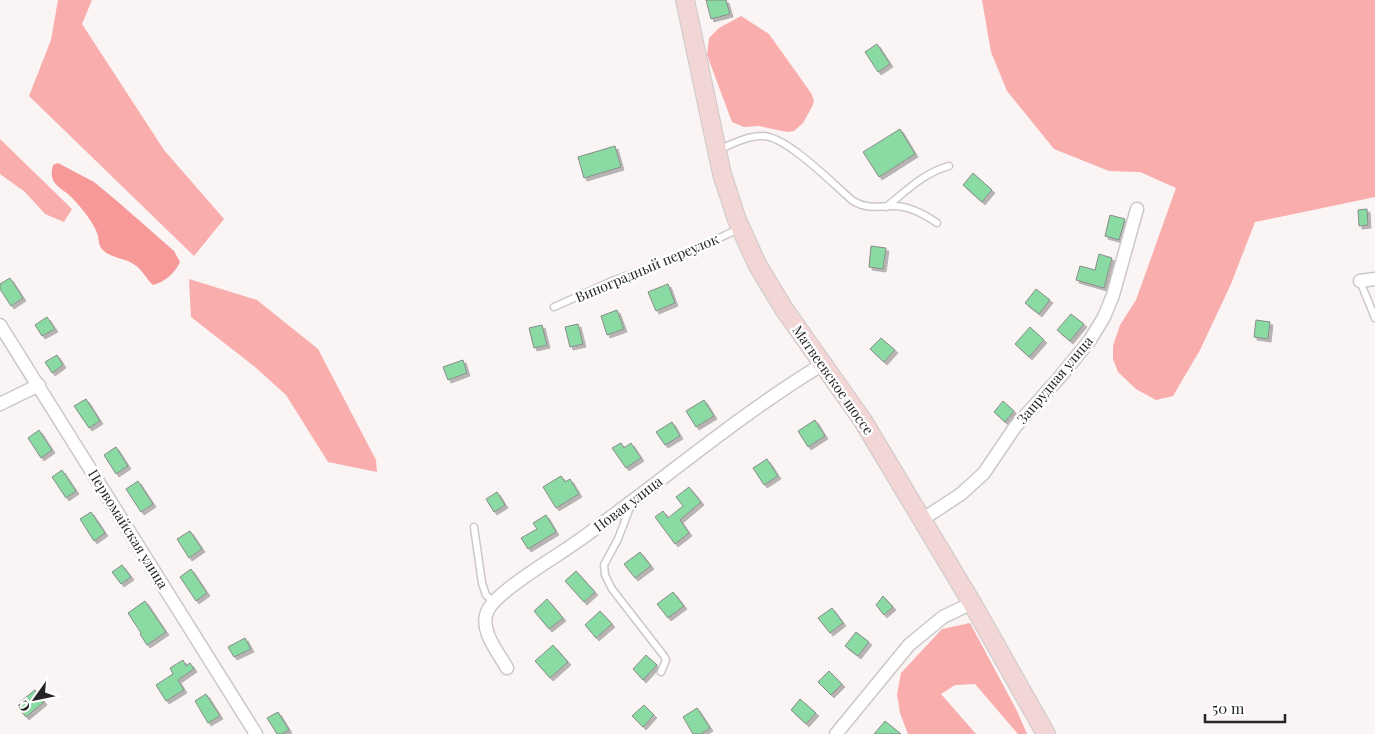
<svg xmlns="http://www.w3.org/2000/svg" width="1375" height="734" viewBox="0 0 1375 734" font-family="'Playfair Display',serif">
<style>
.forest{fill:#f9adac}
.water{fill:#f69998}
.building{fill:#89dba3;stroke:#878b88;filter:url(#shadow)}
.lines{fill:none;stroke-linecap:round;stroke-linejoin:round}
.service-casing{stroke:#cdc8c8;stroke-width:9}
.minor-casing{stroke:#cdc8c8;stroke-width:15}
.secondary-casing{stroke:#cdc8c8;stroke-width:20}
.service{stroke:#fff;stroke-width:6}
.minor{stroke:#fff;stroke-width:12}
.secondary{stroke:#f2d6d6;stroke-width:18}
.labels{text-anchor:middle;stroke-width:5;stroke-linejoin:round;paint-order:stroke}
.street-label{font-size:14px;fill:#262424;stroke:#fff}
</style>
<defs>
<filter id="shadow"><feDropShadow dx="3" dy="3" stdDeviation="0" flood-color="#0004"/></filter>
</defs>
<rect width="100%" height="100%" fill="#faf4f4"/>
<g class="forest">
<path d="M58,0H92L82,24L164,150L224,219L194,256L29,96L51,40Z"/>
<path d="M982,0H1375V197L1255,222L1231,284L1200,350L1173,396L1156,400L1136,389L1118,372L1113,359V346L1120,325L1136,300L1176,188L1140,172L1109,171L1054,149L1007,91L991,52Z"/>
<path d="M741,16L769,34L811,93L814,101L812,107L803,123L794,131L787,132L759,126L744,127L732,122L707,55L709,38L719,28Z"/>
<path d="M0,139L72,209L64,222L45,214L25,192L0,174Z"/>
<path d="M189,279L257,300L318,349L376,460L377,472L328,462L286,395L255,367L191,317Z"/>
<path d="M970,623L1016,709L1027,734H1018L975,684L955,685L941,694L976,734H908L900,713L897,694L901,673L942,629Z"/>
</g>
<path class="water" d="M58,163L94,182L117,201L174,251L180,262C175,273 165,282 153,285C146,279 143,270 135,265C124,257 110,259 101,248C98,243 99,237 97,233C93,222 83,210 75,201C64,187 47,187 53,165Z"/>
<g class="building">
<path d="M706,0H726L730,14L711,19Z"/>
<path d="M877,44L890,64L878,72L865,52Z"/>
<path d="M900,129L915,154L879,177L863,152Z"/>
<path d="M615,146L621,167L584,178L578,157Z"/>
<path d="M973,173L992,190L982,202L963,185Z"/>
<path d="M1367,209L1368,225L1359,226L1358,210Z"/>
<path d="M1110,215L1125,219L1119,240L1105,236Z"/>
<path d="M871,246L886,248L883,269L869,267Z"/>
<path d="M1099,254L1112,258L1104,288L1076,280L1080,266L1095,270Z"/>
<path d="M10,278L23,298L11,306L0,289V284Z"/>
<path d="M668,284L675,303L656,311L648,292Z"/>
<path d="M1036,289L1050,300L1039,314L1025,303Z"/>
<path d="M617,310L624,329L607,335L601,316Z"/>
<path d="M1071,314L1084,324L1070,341L1057,330Z"/>
<path d="M47,317L55,329L42,336L35,325Z"/>
<path d="M1256,320L1270,322L1268,339L1254,337Z"/>
<path d="M578,324L583,344L570,347L565,327Z"/>
<path d="M542,325L547,345L534,348L529,328Z"/>
<path d="M1030,327L1044,340L1029,357L1015,344Z"/>
<path d="M881,338L895,350L884,362L870,349Z"/>
<path d="M57,355L63,365L52,373L45,362Z"/>
<path d="M463,360L467,373L448,380L443,367Z"/>
<path d="M86,399L100,421L89,428L74,406Z"/>
<path d="M704,400L714,416L696,427L686,411Z"/>
<path d="M1003,401L1014,411L1005,422L994,412Z"/>
<path d="M815,420L825,436L808,447L798,431Z"/>
<path d="M672,422L680,436L665,445L656,432Z"/>
<path d="M39,430L52,450L41,458L28,438Z"/>
<path d="M621,443L624,448L631,443L641,458L626,468L612,448Z"/>
<path d="M116,447L128,466L116,474L104,455Z"/>
<path d="M767,459L778,476L764,485L753,468Z"/>
<path d="M62,470L76,491L66,498L52,477Z"/>
<path d="M561,476L565,482L570,479L579,494L556,508L543,487Z"/>
<path d="M138,481L153,504L141,512L126,489Z"/>
<path d="M689,487L701,502L680,520L689,533L675,544L655,517L663,511L668,518L683,506L676,497Z"/>
<path d="M497,492L505,505L494,512L486,499Z"/>
<path d="M91,512L105,533L94,541L80,519Z"/>
<path d="M546,515L556,532L528,549L521,538L537,529L533,523Z"/>
<path d="M190,531L202,549L189,558L177,539Z"/>
<path d="M640,552L651,566L635,578L624,564Z"/>
<path d="M122,565L131,577L121,584L112,572Z"/>
<path d="M191,569L207,593L196,601L180,577Z"/>
<path d="M576,571L595,592L584,602L565,581Z"/>
<path d="M673,592L684,606L668,618L657,604Z"/>
<path d="M883,596L893,607L884,615L876,605Z"/>
<path d="M547,599L563,618L549,629L534,611Z"/>
<path d="M145,601L166,632L147,645L140,634L141,633L128,613Z"/>
<path d="M832,608L843,623L830,633L818,618Z"/>
<path d="M600,611L612,624L596,638L585,625Z"/>
<path d="M856,632L869,642L858,656L845,646Z"/>
<path d="M245,638L251,649L234,657L228,647Z"/>
<path d="M553,645L568,662L550,678L535,661Z"/>
<path d="M646,655L657,665L643,680L633,669Z"/>
<path d="M183,660L186,666L190,663L194,669L178,680L184,690L166,701L156,685L173,674L170,668Z"/>
<path d="M829,671L842,684L831,695L818,682Z"/>
<path d="M35,690L44,702L26,717L16,705Z"/>
<path d="M206,694L220,716L208,723L195,701Z"/>
<path d="M800,699L816,713L806,724L791,710Z"/>
<path d="M644,705L654,715L643,727L632,716Z"/>
<path d="M697,708L710,728L701,734H693L683,717Z"/>
<path d="M278,712L289,730L282,734H277L267,718Z"/>
<path d="M885,721L901,734H874Z"/>
</g>
<g class="lines">
<defs>
<g id="service">
<path d="M718,150C732,144 747,136 762,136C786,135 834,185 853,201C869,210 877,206 894,206C910,206 924,214 937,223"/>
<path d="M886,207C905,192 925,172 949,166"/>
<path d="M1360,281L1375,318"/>
<path d="M554,307L612,281L687,254L740,228"/>
<path d="M631,505L618,539L604,565L605,575L612,589L664,656L666,660L661,672"/>
<path d="M474,527L482,583L486,595L494,602"/>
</g>
<g id="minor">
<path d="M1360,281L1375,279"/>
<path d="M0,325L256,734"/>
<path d="M0,404L39,385"/>
<path d="M923,519L961,494L984,473L1015,427L1060,377L1090,340L1104,317L1113,295L1137,209"/>
<path d="M507,668C498,652 478,629 488,610C497,591 559,555 578,541C660,483 737,416 823,364"/>
<path d="M836,734L909,645L943,617L972,603"/>
</g>
<path id="secondary" d="M685,0L722,174L737,220L758,266L784,309L863,421L972,603L1046,734"/>
</defs>
<use href="#service" class="service-casing"/>
<use href="#minor" class="minor-casing"/>
<use href="#secondary" class="secondary-casing"/>
<use href="#service" class="service"/>
<use href="#minor" class="minor"/>
<use href="#secondary" class="secondary"/>
</g>
<g class="labels">
<g class="street-label">
<text transform="translate(647 268) rotate(-23)" y="5">Виноградный переулок</text>
<text transform="translate(833 380) rotate(55)" y="5">Матвеевское шоссе</text>
<text transform="translate(1055 380) rotate(-50)" y="5">Запрудная улица</text>
<text transform="translate(628 504) rotate(-37)" y="5">Новая улица</text>
<text transform="translate(128 529) rotate(58)" y="5">Первомайская улица</text>
</g>
</g>
<g transform="translate(35 699) rotate(237)" stroke="#ffffff" stroke-width="4" paint-order="stroke">
<path d="M0-4L9 19L0 12L-9 19Z" fill="#262424"/>
<text y="-8" font-size="14" font-weight="bold" text-anchor="middle" fill="#262424">С</text>
</g>
<path d="M1205 714v8h80v-8" fill="none" stroke="#262424" stroke-width="2.5"/>
<text x="1212" y="714" font-size="15" fill="#262424" stroke="#ffffff" stroke-width="4" paint-order="stroke">50 m</text>
</svg>
